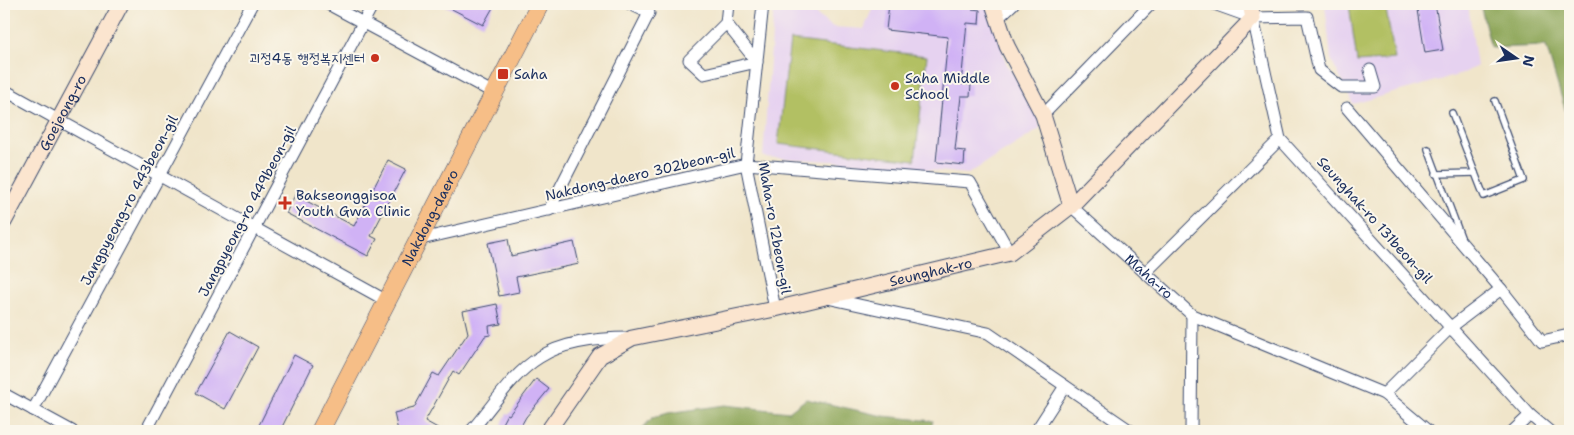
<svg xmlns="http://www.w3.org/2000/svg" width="1574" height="435" viewBox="0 0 1574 435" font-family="'Shantell Sans','Poor Story',sans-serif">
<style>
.built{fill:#e6d2f0}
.green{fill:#b2c063;stroke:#667860}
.forest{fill:#8da659;stroke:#546a5c}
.building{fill:#d0b2f5}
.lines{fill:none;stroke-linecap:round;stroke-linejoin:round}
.lane-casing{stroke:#3b4a6e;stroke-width:8}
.street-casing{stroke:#3b4a6e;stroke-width:13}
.secondary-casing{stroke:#3b4a6e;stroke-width:17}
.primary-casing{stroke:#3b4a6e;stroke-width:19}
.lane{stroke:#fff;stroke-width:5.5}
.street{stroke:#fff;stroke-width:11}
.secondary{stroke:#fbe5cf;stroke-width:15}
.primary{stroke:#f6be87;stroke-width:18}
.poi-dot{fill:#c8321e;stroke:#fbf7ec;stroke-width:2}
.labels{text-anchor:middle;stroke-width:4;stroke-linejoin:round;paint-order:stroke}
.poi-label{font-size:14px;fill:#1b2f5e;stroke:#fbf7ec;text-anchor:start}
.street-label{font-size:14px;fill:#1b2f5e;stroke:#fbf7ec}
</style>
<rect width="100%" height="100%" fill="#fbf7ec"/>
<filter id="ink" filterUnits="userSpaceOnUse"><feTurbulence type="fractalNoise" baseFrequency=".02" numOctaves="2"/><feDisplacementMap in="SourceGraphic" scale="10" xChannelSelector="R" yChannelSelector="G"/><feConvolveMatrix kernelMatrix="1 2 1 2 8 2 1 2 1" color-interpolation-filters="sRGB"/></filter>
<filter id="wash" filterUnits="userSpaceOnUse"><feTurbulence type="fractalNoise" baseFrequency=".0096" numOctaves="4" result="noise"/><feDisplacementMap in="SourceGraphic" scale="20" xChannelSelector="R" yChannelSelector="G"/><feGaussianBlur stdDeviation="1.12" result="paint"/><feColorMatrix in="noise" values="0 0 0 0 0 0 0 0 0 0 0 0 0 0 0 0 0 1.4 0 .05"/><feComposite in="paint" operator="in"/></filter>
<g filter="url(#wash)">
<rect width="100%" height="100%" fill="#f0e5ca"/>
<g class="built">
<path d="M783,4H802L833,27L864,29L874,4H990L1006,63L1038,110L1040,129L968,174L848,162L763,157L774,7Z"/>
<path d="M1325,4H1468L1477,66L1462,74L1353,104L1331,59Z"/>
</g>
<g class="green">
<path d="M1349,4H1385L1395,59L1357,62Z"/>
<path d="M790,40L927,56L915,160L778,144Z"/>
</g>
<g class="forest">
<path d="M1480,4H1560L1570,12V126L1546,46L1491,48Z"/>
<path d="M806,399L883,416L933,421L930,431H640L652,418L668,413L725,405L789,412Z"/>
</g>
<g id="blocks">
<g class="building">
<path d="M442,4H495L483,25Z"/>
<path d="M889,4H972V9L980,10L979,24L967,23L961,84L971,85L970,96H961L955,150L965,151L964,165L936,162L948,37L886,30Z"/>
<path d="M1417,4H1435L1443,50L1425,53Z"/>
<path d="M388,160L406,169L371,236L377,239L368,256L286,213L295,195L354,226Z"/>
<path d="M508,239L511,256L574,242L579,264L516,277L519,292L499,296L488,243Z"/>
<path d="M497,304L501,324L489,326L490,335L485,336L459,375L453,371L425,421L443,431H398L394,413L414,408L433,373L439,376L468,333L463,311Z"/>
<path d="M230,331L258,347L225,409L196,393Z"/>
<path d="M294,355L313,365L280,431H256Z"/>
<path d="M536,379L549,389L526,417L518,431H498L507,414L509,415Z"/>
</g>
</g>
</g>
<g filter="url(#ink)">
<use href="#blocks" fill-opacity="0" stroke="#3b4a6e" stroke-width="1"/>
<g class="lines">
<defs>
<g id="lane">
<path d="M1428,149L1461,237"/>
<path d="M1475,173L1484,196L1524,180L1495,101"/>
<path d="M1436,174L1475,173L1452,113"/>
</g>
<g id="street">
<path d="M328,4L494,93"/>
<path d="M763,4L746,164L775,309"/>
<path d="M1214,4L1253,18L1307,17L1319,70L1341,87H1375L1370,70"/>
<path d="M998,18L1013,4"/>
<path d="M1253,18L1280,139L1530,415L1549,431"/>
<path d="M726,23L689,60L704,74L757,62L726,23L728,4"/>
<path d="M4,90L387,301"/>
<path d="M1347,108L1501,289L1542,341L1569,335"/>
<path d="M1043,115L1151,4"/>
<path id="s1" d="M1071,206L1192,315L1384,394L1428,431"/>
<path d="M549,210L649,13L630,4"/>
<path d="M417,240L746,164L970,182L1010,253"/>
<path d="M1145,273L1280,139"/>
<path d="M827,298L988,333L1131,431"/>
<path d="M4,394L72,431"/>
<path d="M1384,394L1451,327L1501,289"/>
<path d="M33,410L252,4"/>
<path d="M146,431L373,4"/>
<path d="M471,431C492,407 512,374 540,357C565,341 601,338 630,338"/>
<path d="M1036,431L1065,386"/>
<path d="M1191,431L1192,315"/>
<path d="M1513,431L1530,415"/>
</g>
<g id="secondary">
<path d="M993,4L1007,46L1043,115L1071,206"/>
<path id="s2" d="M4,222L121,4"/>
<path id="s3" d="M548,431L600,356L632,338L775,309L1010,253L1071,206L1253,18L1250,4"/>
</g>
<g id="primary">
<path id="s4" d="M320,431L540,4"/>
</g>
</defs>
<use href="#lane" class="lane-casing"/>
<use href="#street" class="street-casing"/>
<use href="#secondary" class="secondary-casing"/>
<use href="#primary" class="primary-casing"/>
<use href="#lane" class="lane"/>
<use href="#street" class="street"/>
<use href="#secondary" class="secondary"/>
<use href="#primary" class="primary"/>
</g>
</g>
<g class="poi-dot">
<circle cx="375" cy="58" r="5"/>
<rect x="497" y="68" width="12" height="12" rx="2.5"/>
<circle cx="895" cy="86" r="5"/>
<path d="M282.5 195.5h5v5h5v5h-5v5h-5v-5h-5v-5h5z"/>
</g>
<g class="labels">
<g class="poi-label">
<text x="365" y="63" text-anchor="end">괴정4동 행정복지센터</text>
<text x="514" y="79">Saha</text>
<text x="905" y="83">Saha Middle<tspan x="905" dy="16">School</tspan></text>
<text x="296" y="200">Bakseonggisoa<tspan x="296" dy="16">Youth Gwa Clinic</tspan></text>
</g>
<g class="street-label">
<text dy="5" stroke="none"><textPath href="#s2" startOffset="124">Goejeong-ro</textPath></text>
<text transform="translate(640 174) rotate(-13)" y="5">Nakdong-daero 302beon-gil</text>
<text transform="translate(129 200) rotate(-62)" y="5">Jangpyeong-ro 443beon-gil</text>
<text transform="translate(247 211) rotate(-62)" y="5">Jangpyeong-ro 449beon-gil</text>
<text dy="5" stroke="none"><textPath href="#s4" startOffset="240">Nakdong-daero</textPath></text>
<text transform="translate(1375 220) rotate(48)" y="5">Seunghak-ro 131beon-gil</text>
<text transform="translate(775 228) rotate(80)" y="5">Maha-ro 12beon-gil</text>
<text dy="5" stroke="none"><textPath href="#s3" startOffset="434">Seunghak-ro</textPath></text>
<text dy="5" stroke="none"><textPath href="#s1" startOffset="105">Maha-ro</textPath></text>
</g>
</g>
<rect width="1574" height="435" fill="none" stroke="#fbf7ec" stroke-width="20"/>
<g transform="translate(1516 58) rotate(103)" stroke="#fbf7ec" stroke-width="4" paint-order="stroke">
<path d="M0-4L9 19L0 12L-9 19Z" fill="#1b2f5e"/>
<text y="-8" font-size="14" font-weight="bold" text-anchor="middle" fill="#1b2f5e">N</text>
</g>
</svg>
